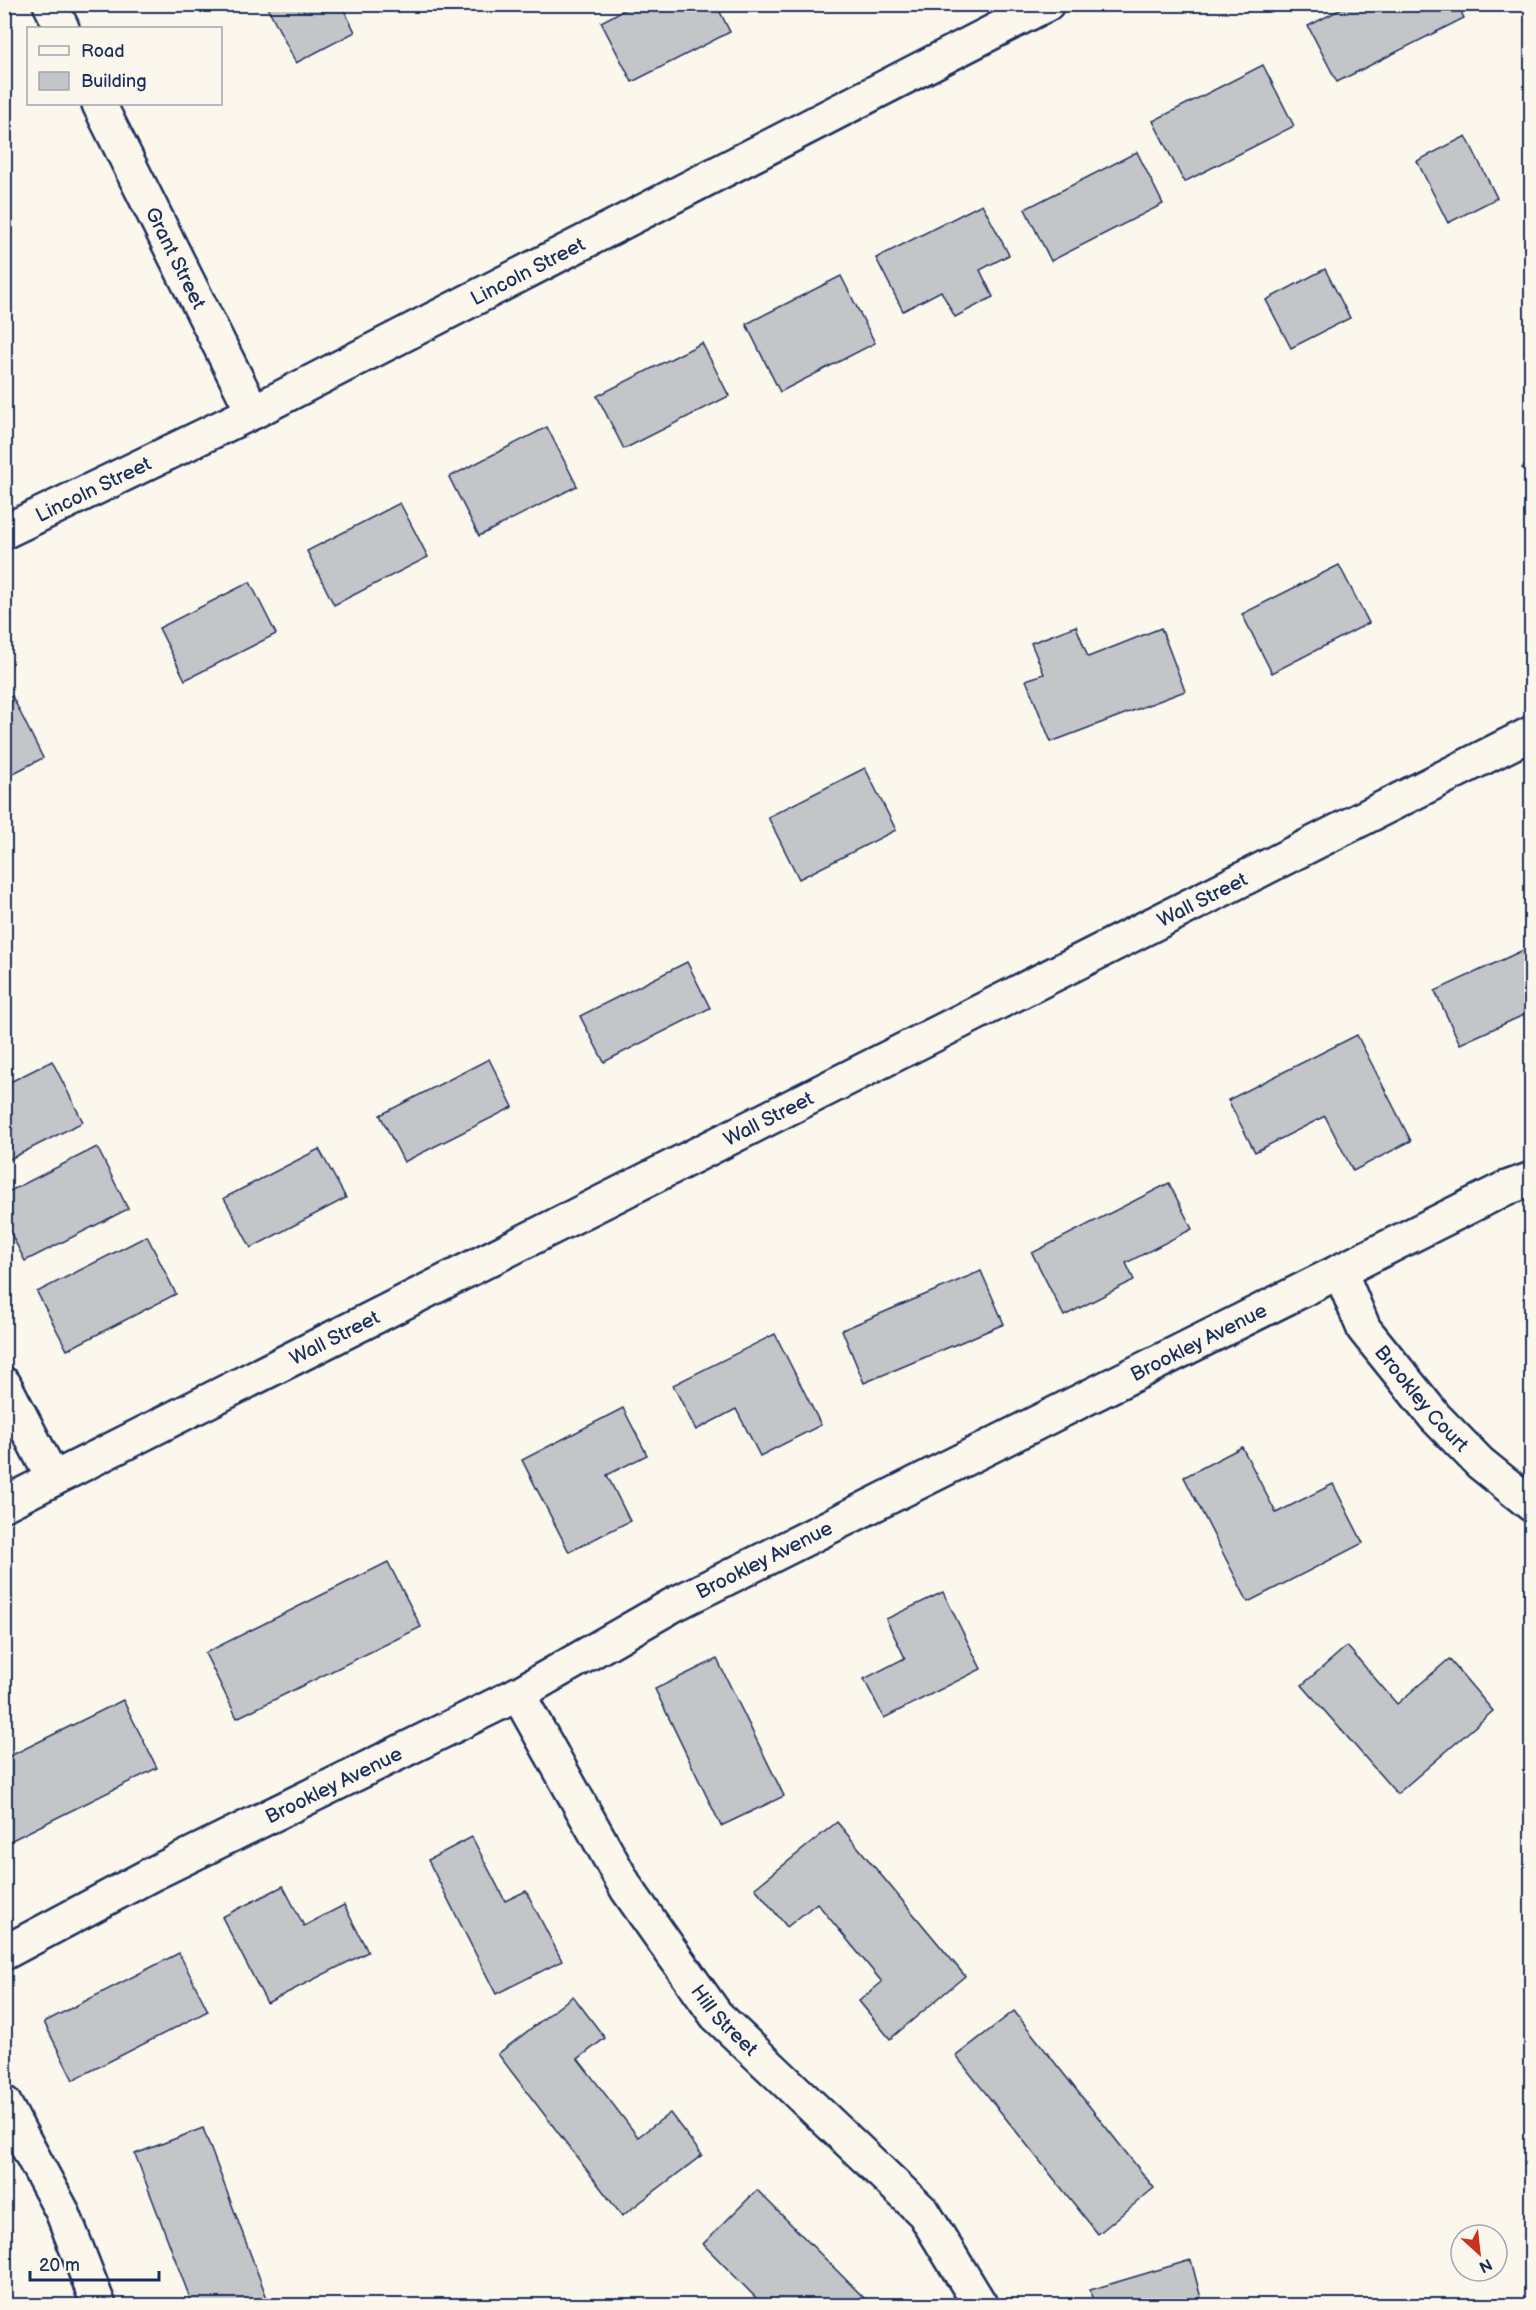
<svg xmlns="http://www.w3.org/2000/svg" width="1536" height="2310" viewBox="0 0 1536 2310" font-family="'Balsamiq Sans',sans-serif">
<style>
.building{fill:#c3c5c9;stroke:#1b2f5e;stroke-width:1.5}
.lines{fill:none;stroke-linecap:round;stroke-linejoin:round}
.street-casing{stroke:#1b2f5e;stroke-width:38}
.street{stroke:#fbf7ec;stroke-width:33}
.labels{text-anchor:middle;stroke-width:4.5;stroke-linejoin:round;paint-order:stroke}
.street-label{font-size:20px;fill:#1b2f5e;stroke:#fbf7ec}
</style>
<rect width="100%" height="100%" fill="#fbf7ec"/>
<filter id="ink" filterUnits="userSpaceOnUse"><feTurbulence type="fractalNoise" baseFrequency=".0167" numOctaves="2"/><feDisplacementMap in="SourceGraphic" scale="12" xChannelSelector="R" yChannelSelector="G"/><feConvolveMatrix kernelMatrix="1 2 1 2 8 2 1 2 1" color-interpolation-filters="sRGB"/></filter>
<g filter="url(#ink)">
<g class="building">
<path d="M266,4H341L355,32L296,63Z"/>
<path d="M635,4H716L730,32L632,82L601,22Z"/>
<path d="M1351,4H1457L1464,18L1337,82L1308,26Z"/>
<path d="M1263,65L1294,126L1184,182L1153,121Z"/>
<path d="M1466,136L1497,198L1448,223L1417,161Z"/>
<path d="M1137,152L1163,204L1051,261L1025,209Z"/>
<path d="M982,204L1009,255L980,270L993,297L955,317L941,291L903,311L876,258Z"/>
<path d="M1325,269L1350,318L1291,348L1266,300Z"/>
<path d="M841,276L875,343L780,392L746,324Z"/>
<path d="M702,343L729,396L624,449L597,396Z"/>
<path d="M547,427L577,486L479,536L449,477Z"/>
<path d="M1532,458V477L1522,468Z"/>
<path d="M400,503L428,557L334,605L307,551Z"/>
<path d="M1339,565L1369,623L1272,673L1242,614Z"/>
<path d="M250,582L276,634L185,680L159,628Z"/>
<path d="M1076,626L1088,657L1161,628L1185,691L1051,742L1026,680L1044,674L1031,643Z"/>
<path d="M12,696L43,758L4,778V700Z"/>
<path d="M865,768L896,830L799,879L768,817Z"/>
<path d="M1532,946V1021L1528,1013L1460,1044L1435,991Z"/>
<path d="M687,962L710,1008L604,1062L580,1016Z"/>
<path d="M1357,1035L1411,1141L1353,1171L1325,1116L1255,1152L1228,1100Z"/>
<path d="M489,1059L513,1107L404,1162L380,1115Z"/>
<path d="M52,1061L83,1122L4,1162V1085Z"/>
<path d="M97,1147L128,1209L25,1261L4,1220V1194Z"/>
<path d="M319,1149L346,1198L251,1248L224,1198Z"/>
<path d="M1169,1183L1192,1229L1126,1263L1134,1280L1064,1316L1032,1253Z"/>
<path d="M147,1236L176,1294L67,1350L37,1292Z"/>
<path d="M981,1271L1004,1324L864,1383L842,1330Z"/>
<path d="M775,1334L821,1425L760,1456L736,1409L696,1430L673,1385Z"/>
<path d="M623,1408L647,1455L607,1475L630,1521L569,1552L522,1460Z"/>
<path d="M1242,1447L1276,1513L1333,1484L1363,1543L1248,1602L1184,1477Z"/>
<path d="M388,1562L421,1627L237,1718L205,1653Z"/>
<path d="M943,1592L981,1669L884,1718L864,1679L905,1658L886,1619Z"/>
<path d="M1347,1646L1397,1704L1449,1659L1493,1711L1397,1794L1302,1685Z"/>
<path d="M717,1659L784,1796L721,1826L655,1689Z"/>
<path d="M123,1700L157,1768L4,1844V1759Z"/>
<path d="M837,1822L965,1976L890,2039L859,2001L882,1982L817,1903L787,1927L755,1888Z"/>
<path d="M472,1837L505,1901L526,1891L562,1961L496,1994L428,1860Z"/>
<path d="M283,1886L304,1926L344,1905L368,1952L267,2003L222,1917Z"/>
<path d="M179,1953L208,2011L73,2080L44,2022Z"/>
<path d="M573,1996L605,2038L578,2059L638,2137L670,2113L702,2155L622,2216L498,2054Z"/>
<path d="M1014,2011L1154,2188L1098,2234L956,2056Z"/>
<path d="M203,2128L270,2306H193L135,2154Z"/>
<path d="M757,2190L872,2306H764L703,2244Z"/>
<path d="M1191,2260L1203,2306H1094L1090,2290Z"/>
</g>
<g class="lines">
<defs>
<g id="street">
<path d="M50,4L62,28"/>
<path id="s1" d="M99,104L253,412"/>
<path id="s2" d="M4,532L253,412L1047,4"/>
<path id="s3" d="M1340,1271L1364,1329L1435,1417L1480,1463L1532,1505"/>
<path d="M4,1384L53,1479"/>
<path id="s4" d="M4,1504L1532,733"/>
<path id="s5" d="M518,1694L627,1889L716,2015L924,2213L981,2306"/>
<path id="s6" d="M4,1953L150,1875L518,1694L673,1605L1504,1189L1532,1179"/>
<path d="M4,2103L62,2211L99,2306"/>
</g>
</defs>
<use href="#street" class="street-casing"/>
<use href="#street" class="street"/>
</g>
</g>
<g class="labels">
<g class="street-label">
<text dy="7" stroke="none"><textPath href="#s1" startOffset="172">Grant Street</textPath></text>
<text dy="7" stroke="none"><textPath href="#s2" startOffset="585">Lincoln Street</textPath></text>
<text dy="7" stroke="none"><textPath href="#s2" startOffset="99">Lincoln Street</textPath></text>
<text dy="7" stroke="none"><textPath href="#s4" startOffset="1342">Wall Street</textPath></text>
<text dy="7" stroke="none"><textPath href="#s4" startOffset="856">Wall Street</textPath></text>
<text dy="7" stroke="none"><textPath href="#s4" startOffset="370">Wall Street</textPath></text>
<text dy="7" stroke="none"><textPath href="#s6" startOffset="1342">Brookley Avenue</textPath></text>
<text dy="7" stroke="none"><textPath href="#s3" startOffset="153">Brookley Court</textPath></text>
<text dy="7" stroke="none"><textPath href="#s6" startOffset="856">Brookley Avenue</textPath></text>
<text dy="7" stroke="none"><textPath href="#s6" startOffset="370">Brookley Avenue</textPath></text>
<text dy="7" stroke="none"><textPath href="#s5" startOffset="387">Hill Street</textPath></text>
</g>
</g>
<rect width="1536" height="2310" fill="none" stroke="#fbf7ec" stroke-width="24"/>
<rect x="12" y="12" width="1512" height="2286" fill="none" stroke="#1b2f5e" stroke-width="2" filter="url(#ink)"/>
<rect x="27" y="27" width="195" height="78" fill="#fbf7ec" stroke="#a1a7b3" stroke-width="1.5"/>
<rect x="39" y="46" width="30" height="9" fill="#fbf7ec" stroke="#a1a7b3" stroke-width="1.5"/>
<text x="81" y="57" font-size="18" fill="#1b2f5e">Road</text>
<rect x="39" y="72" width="30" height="18" fill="#c3c5c9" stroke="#a1a7b3" stroke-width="1.5"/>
<text x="81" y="87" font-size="18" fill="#1b2f5e">Building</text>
<g transform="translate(1479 2253) rotate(153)"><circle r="28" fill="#fbf7ec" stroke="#a1a7b3" stroke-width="1.5"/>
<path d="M0-4.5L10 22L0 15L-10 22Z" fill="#c8321e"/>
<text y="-9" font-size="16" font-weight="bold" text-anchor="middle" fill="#1b2f5e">N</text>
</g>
<path d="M30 2271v9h129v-9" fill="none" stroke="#1b2f5e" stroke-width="3"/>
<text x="39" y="2271" font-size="18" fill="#1b2f5e" stroke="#fbf7ec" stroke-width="4.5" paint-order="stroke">20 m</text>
</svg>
